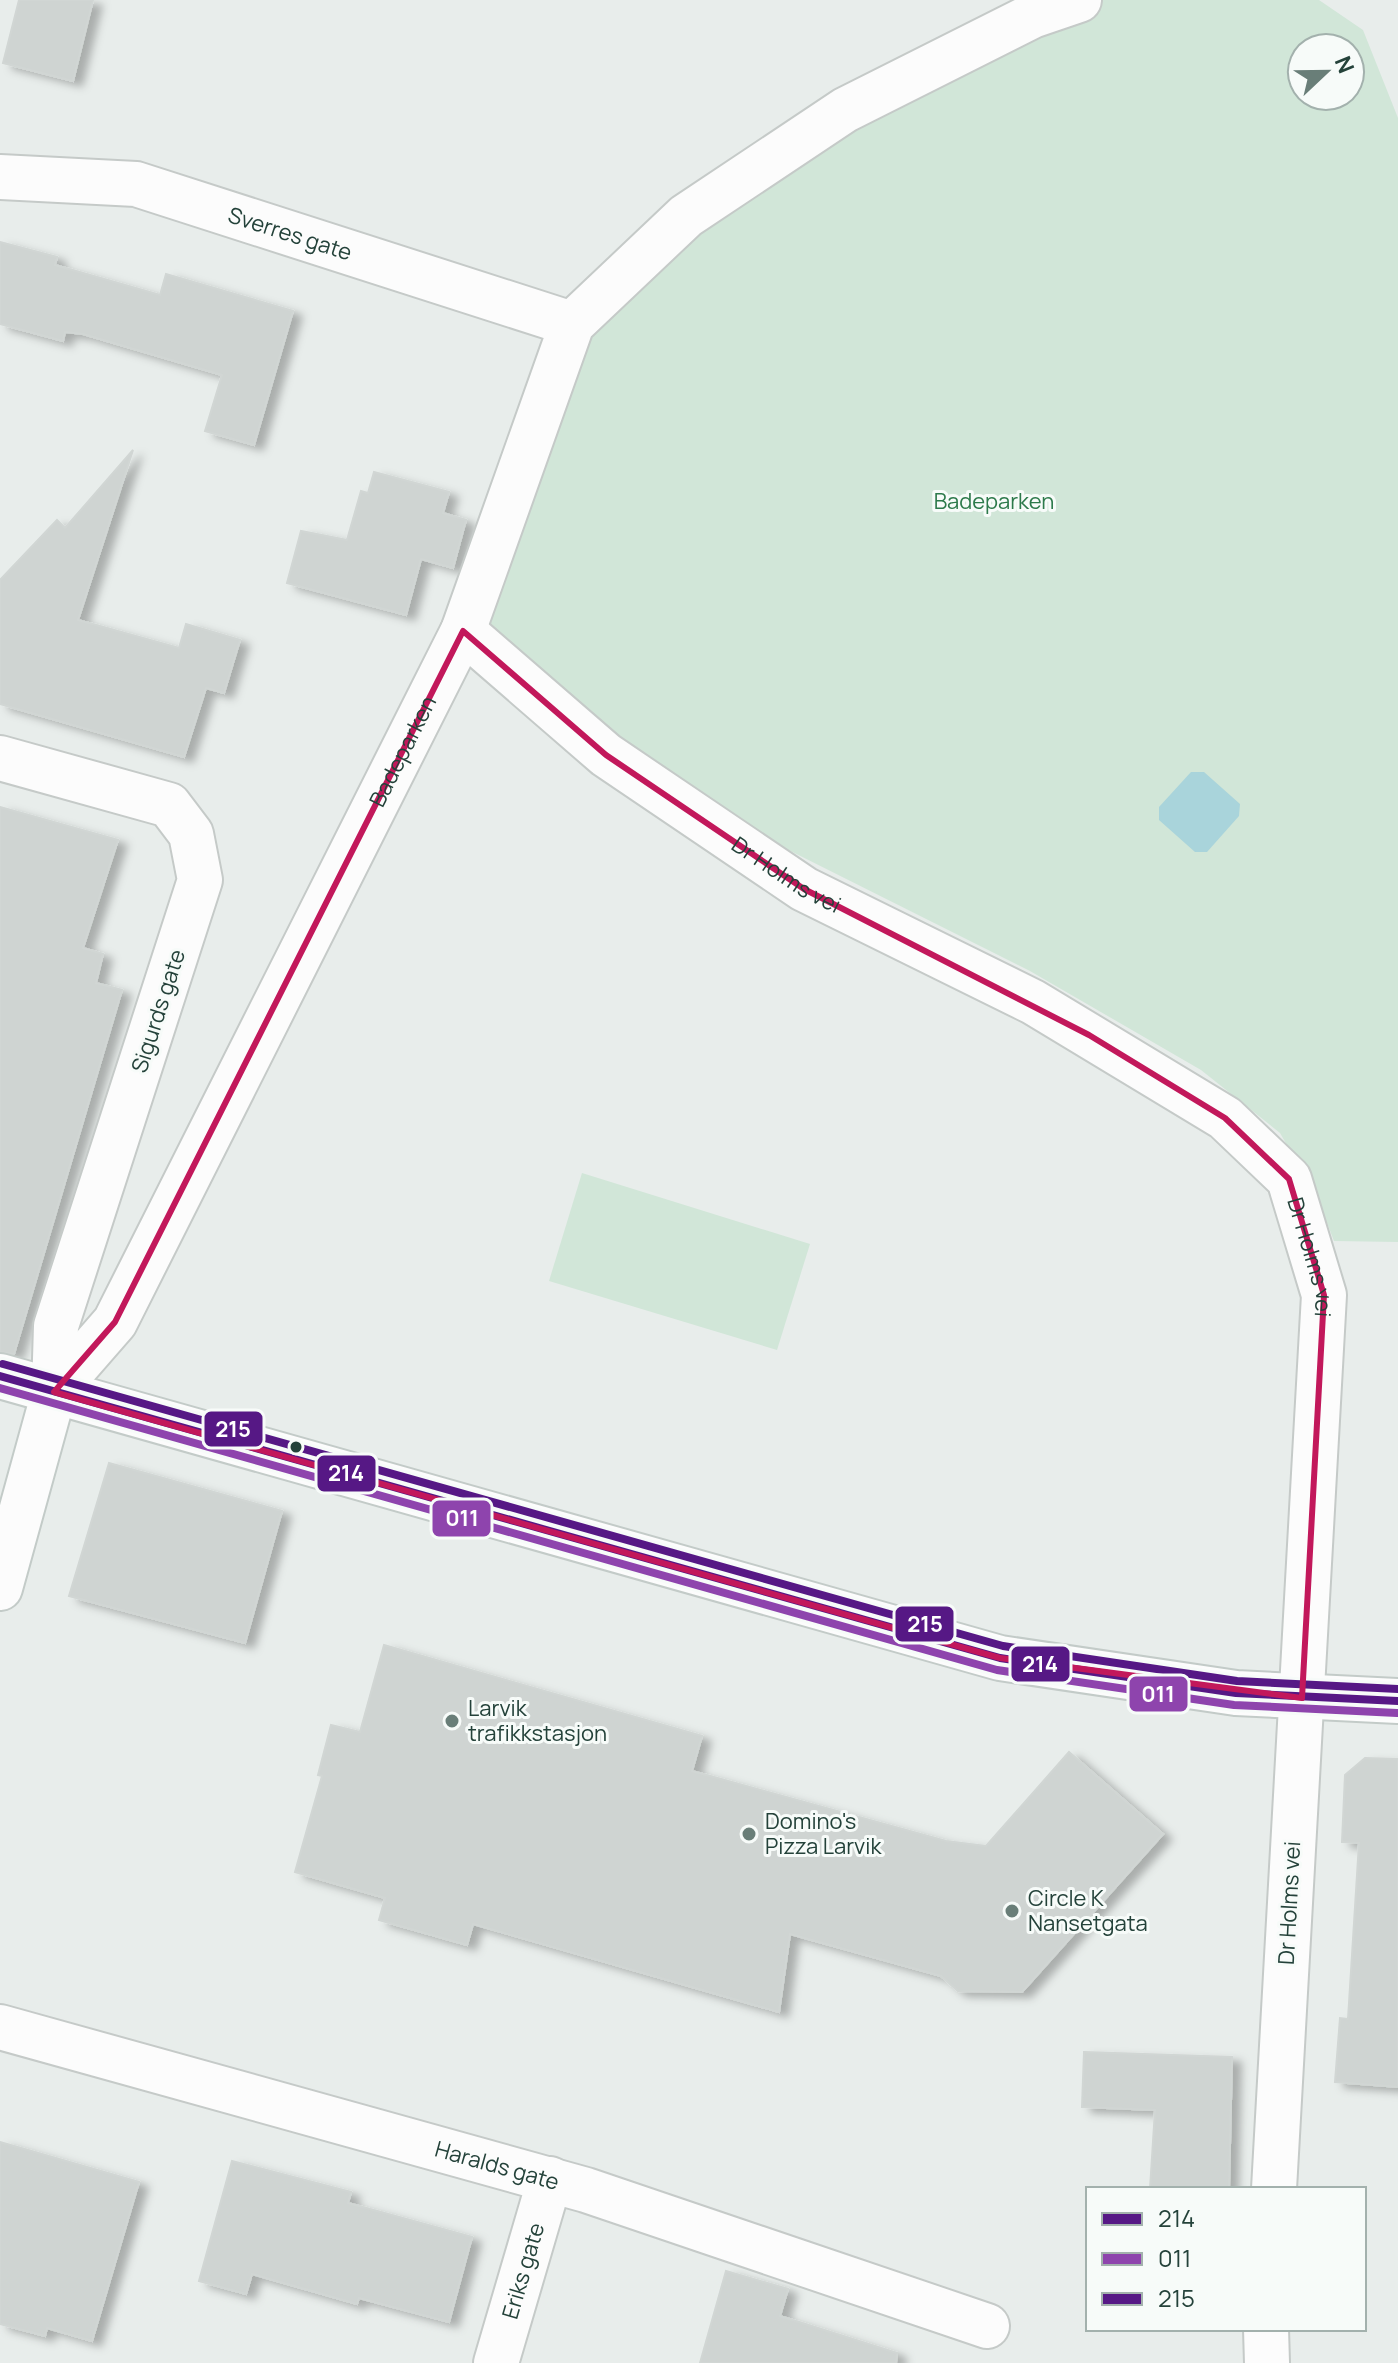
<svg xmlns="http://www.w3.org/2000/svg" width="1398" height="2363" viewBox="0 0 1398 2363" font-family="Manrope,sans-serif">
<style>
.green{fill:#d1e6d8;fill-rule:evenodd}
.water{fill:#a9d4db}
.building{fill:#cfd4d2;stroke:#d1d6d4;stroke-width:2;filter:url(#shadow)}
.lines{fill:none;stroke-linecap:round;stroke-linejoin:round}
.minor-casing{stroke:#c5cac8;stroke-width:48}
.secondary-casing{stroke:#c3cbc8;stroke-width:48}
.minor{stroke:#fcfcfc;stroke-width:44}
.secondary{stroke:#fcfcfc;stroke-width:44}
.bus-1-casing{stroke:#f7fbf9;stroke-width:14}
.bus-2-casing{stroke:#f7fbf9;stroke-width:14}
.bus-3-casing{stroke:#f7fbf9;stroke-width:14}
.bus-1{stroke:#561885;stroke-width:8}
.bus-2{stroke:#8e44ad;stroke-width:8}
.bus-3{stroke:#561885;stroke-width:8}
.marked{fill:none;stroke:#c2185b;stroke-width:6;stroke-linejoin:round}
.bus-dot{fill:#24423a;stroke:#f7fbf9;stroke-width:3}
.poi-dot{fill:#697e78;stroke:#f7fbf9;stroke-width:3}
.labels{text-anchor:middle;stroke-width:6;stroke-linejoin:round;paint-order:stroke}
.street-label{font-size:22px;fill:#24423a;stroke:#f7fbf9}
.park-label{font-size:22px;fill:#2d7a4b;stroke:#f7fbf9}
.poi-label{font-size:22px;fill:#24423a;stroke:#f7fbf9;text-anchor:start}
.line-badge{stroke:#f7fbf9;stroke-width:3}
.badge-label{font-size:22px;text-anchor:middle;font-weight:bold;fill:#fff}
</style>
<defs>
<filter id="shadow"><feDropShadow dx="9" dy="5" stdDeviation="4" flood-color="#0004"/></filter>
</defs>
<rect width="100%" height="100%" fill="#e8edeb"/>
<g class="green">
<path d="M1093,0H1319L1363,30L1398,118V1242L1334,1241L1317,1197L1280,1133L1201,1070L1030,971L623,767L507,669L485,607L577,356L620,279L711,200ZM1302,48H1350V96H1302Z"/>
<path d="M582,1173L810,1244L777,1350L549,1281Z"/>
</g>
<path class="water" d="M1191,772H1204L1240,804L1239,816L1207,852H1195L1159,820V807Z"/>
<g class="building">
<path d="M19,0H93L73,81L3,63Z"/>
<path d="M0,242L57,257L55,265L160,295L166,274L293,311L254,445L205,431L222,375L83,334L65,332L63,341L0,324Z"/>
<path d="M133,450L78,620L179,648L186,624L240,640L224,693L206,688L184,757L0,704V580L57,520L65,528Z"/>
<path d="M374,472L449,492L443,513L466,520L453,568L421,559L406,615L287,583L301,531L347,540L361,491L368,493Z"/>
<path d="M0,807L118,840L83,948L103,954L96,983L122,990L14,1354L0,1352Z"/>
<path d="M109,1463L282,1511L245,1643L69,1596Z"/>
<path d="M384,1645L702,1736L692,1771L946,1841L986,1846L1069,1752L1163,1834L1022,1992L958,1991L941,1976L790,1934L779,2012L473,1924L467,1945L379,1920L385,1898L295,1872L322,1776L318,1775L331,1725L360,1732Z"/>
<path d="M1365,1758L1398,1759V2087L1335,2082L1340,2018L1348,2019L1359,1843L1342,1842L1345,1775Z"/>
<path d="M1084,2052L1232,2057L1229,2189H1150L1155,2110L1082,2107Z"/>
<path d="M0,2142L139,2182L92,2341L47,2328L45,2336L0,2324Z"/>
<path d="M232,2161L351,2192L348,2203L472,2237L449,2322L359,2298L357,2304L252,2274L246,2294L199,2281Z"/>
<path d="M726,2271L788,2289L780,2316L897,2353L896,2363H700Z"/>
</g>
<g class="lines">
<defs>
<g id="minor">
<path id="s1" d="M0,177L136,184L572,324"/>
<path id="s2" d="M463,631L606,755L804,889L1033,1002L1225,1118L1289,1179L1324,1295L1274,2189"/>
<path d="M0,758L169,805L191,834L200,880L56,1326L54,1392"/>
<path id="s3" d="M54,1392L115,1322L463,631L572,324L686,216L845,110L1032,16L1079,0"/>
<path id="s4" d="M0,2027L586,2190L987,2326"/>
<path d="M1266,2329L1267,2363"/>
<path id="s5" d="M496,2363L550,2179"/>
</g>
<g id="secondary">
<path d="M0,1376L1000,1658L1236,1693L1398,1701"/>
<path d="M0,1588L54,1392"/>
</g>
</defs>
<use href="#minor" class="minor-casing"/>
<use href="#secondary" class="secondary-casing"/>
<use href="#minor" class="minor"/>
<use href="#secondary" class="secondary"/>
<defs>
<path id="bus-1" d="M0,1376L1000,1658L1236,1693L1398,1701"/>
<path id="bus-2" d="M0,1388L997,1670L1234,1705L1397,1713"/>
<path id="bus-3" d="M3,1364L1003,1646L1237,1681L1398,1689"/>
</defs>
<use href="#bus-1" class="bus-1-casing"/>
<use href="#bus-2" class="bus-2-casing"/>
<use href="#bus-3" class="bus-3-casing"/>
<use href="#bus-1" class="bus-1"/>
<use href="#bus-2" class="bus-2"/>
<use href="#bus-3" class="bus-3"/>
</g>
<path class="marked" d="M463,631L606,755L804,889L1089,1035L1225,1118L1289,1179L1324,1295L1302,1698L1000,1658L54,1392L115,1322Z"/>
<circle class="bus-dot" cx="296" cy="1447" r="7"/>
<g class="poi-dot">
<circle cx="452" cy="1721" r="8"/>
<circle cx="749" cy="1834" r="8"/>
<circle cx="1012" cy="1911" r="8"/>
</g>
<g class="labels">
<g class="street-label">
<text dy="8" stroke="none"><textPath href="#s1" startOffset="298">Sverres gate</textPath></text>
<text dy="8" stroke="none"><textPath href="#s3" startOffset="732">Badeparken</textPath></text>
<text dy="8" stroke="none"><textPath href="#s2" startOffset="406">Dr Holms vei</textPath></text>
<text transform="translate(158 1011) rotate(-72)" y="8">Sigurds gate</text>
<text dy="8" stroke="none"><textPath href="#s2" startOffset="1078">Dr Holms vei</textPath></text>
<text transform="translate(1289 1903) rotate(-87)" y="8">Dr Holms vei</text>
<text dy="8" stroke="none"><textPath href="#s4" startOffset="516">Haralds gate</textPath></text>
<text dy="8" stroke="none"><textPath href="#s5" startOffset="96">Eriks gate</textPath></text>
</g>
<g class="park-label">
<text x="994" y="509">Badeparken</text>
</g>
<g class="poi-label">
<text x="468" y="1716">Larvik<tspan x="468" dy="25">trafikkstasjon</tspan></text>
<text x="765" y="1829">Domino's<tspan x="765" dy="25">Pizza Larvik</tspan></text>
<text x="1028" y="1906">Circle K<tspan x="1028" dy="25">Nansetgata</tspan></text>
</g>
</g>
<g class="line-badge">
<rect x="203" y="1410" width="61" height="38" rx="8" fill="#561885"/>
<rect x="316" y="1454" width="61" height="39" rx="8" fill="#561885"/>
<rect x="431" y="1499" width="61" height="39" rx="8" fill="#8e44ad"/>
<rect x="894" y="1605" width="61" height="38" rx="8" fill="#561885"/>
<rect x="1010" y="1645" width="61" height="38" rx="8" fill="#561885"/>
<rect x="1128" y="1675" width="61" height="38" rx="8" fill="#8e44ad"/>
</g>
<g class="badge-label">
<text x="233" y="1437">215</text>
<text x="346" y="1481">214</text>
<text x="462" y="1526">011</text>
<text x="925" y="1632">215</text>
<text x="1040" y="1672">214</text>
<text x="1158" y="1702">011</text>
</g>
<rect x="1086" y="2187" width="280" height="144" fill="#f7fbf9" stroke="#a3b1ad" stroke-width="2"/>
<rect x="1102" y="2213" width="40" height="12" fill="#561885" stroke="#a3b1ad" stroke-width="2"/>
<text x="1158" y="2227" font-size="24" fill="#24423a">214</text>
<rect x="1102" y="2253" width="40" height="12" fill="#8e44ad" stroke="#a3b1ad" stroke-width="2"/>
<text x="1158" y="2267" font-size="24" fill="#24423a">011</text>
<rect x="1102" y="2293" width="40" height="12" fill="#561885" stroke="#a3b1ad" stroke-width="2"/>
<text x="1158" y="2307" font-size="24" fill="#24423a">215</text>
<g transform="translate(1326 72) rotate(68)"><circle r="38" fill="#f7fbf9" stroke="#a3b1ad" stroke-width="2"/>
<path d="M0-6L14 30L0 20L-14 30Z" fill="#697e78"/>
<text y="-12" font-size="22" font-weight="bold" text-anchor="middle" fill="#24423a">N</text>
</g>
</svg>
